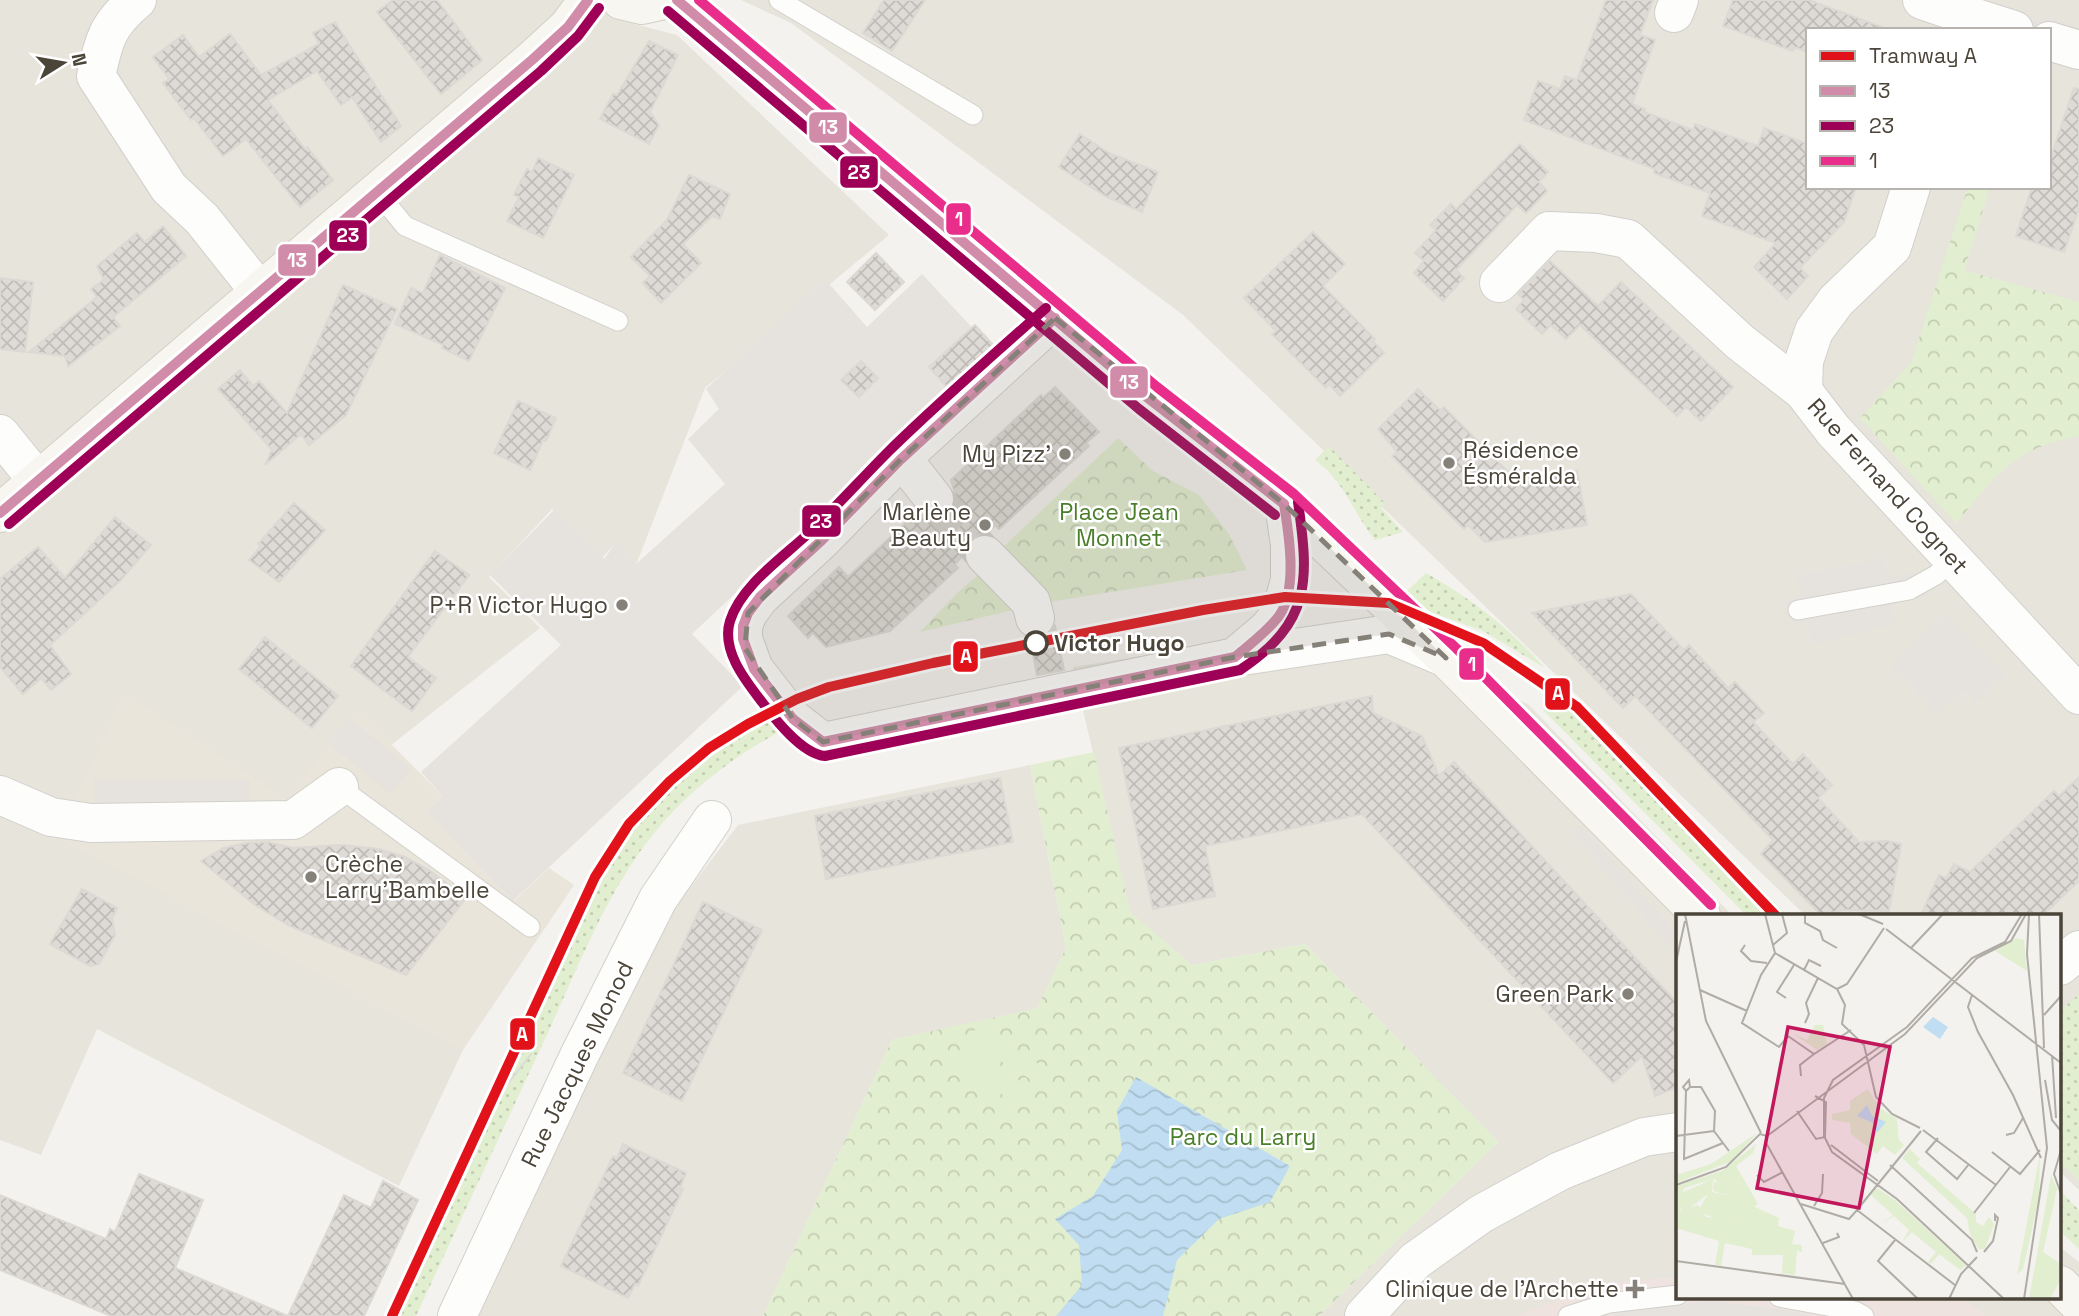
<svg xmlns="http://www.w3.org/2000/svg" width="2079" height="1316" viewBox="0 0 2079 1316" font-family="'Space Grotesk',sans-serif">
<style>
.residential{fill:#e7e4dc;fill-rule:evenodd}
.education{fill:#eae5da}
.medical{fill:#eee3df}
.grass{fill:url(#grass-dots)}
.park{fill:url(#park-crowns)}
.garden{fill:#e1eecf}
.parking{fill:#e6e3df}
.water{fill:url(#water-waves)}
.building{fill:url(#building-cross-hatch);stroke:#dcd9d4;stroke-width:2}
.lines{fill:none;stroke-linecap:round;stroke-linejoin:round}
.street-tunnel{stroke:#d2cfca;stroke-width:38;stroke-dasharray:38 19;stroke-linecap:butt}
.lane-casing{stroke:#d2d0cb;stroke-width:21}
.street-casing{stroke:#d2d0cb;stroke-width:40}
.secondary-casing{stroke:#d3cfc5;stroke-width:40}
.lane{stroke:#fdfdfc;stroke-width:19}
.street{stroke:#fdfdfc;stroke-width:38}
.secondary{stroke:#f7f6f1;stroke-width:38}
.tram{stroke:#dbdbda;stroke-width:2}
.bus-1-casing{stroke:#fff;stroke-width:16}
.bus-2-casing{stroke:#fff;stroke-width:16}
.bus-3-casing{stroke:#fff;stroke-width:16}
.bus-1{stroke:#d18ca9;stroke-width:10}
.bus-2{stroke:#9f0057;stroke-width:10}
.bus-3{stroke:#e92d8b;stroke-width:10}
.tram-1-casing{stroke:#fff;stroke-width:16}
.tram-1{stroke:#e2121a;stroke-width:10}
.marked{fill:#868178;fill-opacity:0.2;stroke:#868178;stroke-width:5;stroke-dasharray:14 9;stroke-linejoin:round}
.poi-dot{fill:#868178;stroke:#fff;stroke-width:2.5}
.stop-dot{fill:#fff;stroke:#4b4439;stroke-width:3.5}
.labels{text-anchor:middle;stroke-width:5;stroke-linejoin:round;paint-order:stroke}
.poi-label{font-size:23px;fill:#4b4439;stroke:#fff;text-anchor:end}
.street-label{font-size:23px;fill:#4b4439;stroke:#fff}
.park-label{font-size:23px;fill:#4a7f2a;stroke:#fff}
.stop-label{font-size:23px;font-weight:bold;fill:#4b4439;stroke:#fff;text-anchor:start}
.inset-road{fill:none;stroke:#b0aca6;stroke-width:2}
.view{fill:#c2185b;fill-opacity:0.15;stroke:#c2185b;stroke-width:3.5}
.inset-edge{fill:none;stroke:#4b4439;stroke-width:3.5}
.line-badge{stroke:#fff;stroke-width:2.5}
.badge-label{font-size:19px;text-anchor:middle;font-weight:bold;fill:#fff}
</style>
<defs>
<pattern id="grass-dots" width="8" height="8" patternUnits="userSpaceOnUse" patternTransform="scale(1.75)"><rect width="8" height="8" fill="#e1eecf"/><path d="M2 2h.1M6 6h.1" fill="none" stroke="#c3cdb2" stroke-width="1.8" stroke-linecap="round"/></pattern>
<pattern id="park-crowns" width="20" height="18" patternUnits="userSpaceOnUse" patternTransform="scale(1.75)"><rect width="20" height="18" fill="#e1eecf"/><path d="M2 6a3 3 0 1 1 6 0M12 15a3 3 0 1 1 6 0" fill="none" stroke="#c3cdb2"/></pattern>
<pattern id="water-waves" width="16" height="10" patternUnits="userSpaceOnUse" patternTransform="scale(1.75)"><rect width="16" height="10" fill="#c0ddf1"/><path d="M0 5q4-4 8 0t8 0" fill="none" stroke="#a6bfcf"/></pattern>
<pattern id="building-cross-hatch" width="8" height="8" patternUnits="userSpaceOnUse" patternTransform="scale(1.75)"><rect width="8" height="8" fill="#dedbd6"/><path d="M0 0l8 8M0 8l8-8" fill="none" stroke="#c0bdb8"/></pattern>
</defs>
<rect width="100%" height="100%" fill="#f4f2ee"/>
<g class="residential">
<path d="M0,0H601L615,19L677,35L889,235L705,388L636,565L616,543L602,558L552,509L489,577L540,628L339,786L527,931L463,1050L399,1186L97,1029L41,1155L0,1140Z"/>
<path d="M741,0H2079V1190L2060,1172V915H1805L1183,315L791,23ZM1808,30H2049V187H1808Z"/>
<path d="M1327,626L1528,704L1732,915H1678V1297H2060V1247L2079,1262V1316H1319L1498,1142L1305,944L1192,965L1130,913L1073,667Z"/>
<path d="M1030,765L1066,948L1037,1009L892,1040L763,1316H473L663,923L738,825Z"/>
</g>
<path class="education" d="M125,693L287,799L357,710L443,796L426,812L514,901L549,868L574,885L463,1050L56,837Z"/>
<path class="medical" d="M1678,1277V1297H1963L1986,1316H1518L1545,1304L1616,1282Z"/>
<g class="grass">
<path d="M1329,446L1385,503L1381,508L1403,532L1375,540C1354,514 1343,479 1315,460Z"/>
<path d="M1426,573C1471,598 1510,629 1545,668L1483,631L1419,608L1406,592Z"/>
<path d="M1563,688L1599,722L1787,915H1746L1543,710Z"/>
<path d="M767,704L790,726C741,752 697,783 660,826C611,883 582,958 551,1026C506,1123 461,1219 416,1316H384L584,884C613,837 646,790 690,754C714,734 741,719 767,704Z"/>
<path d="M2079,994V1180L2060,1162V1011Z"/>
<path d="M2060,1191L2079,1210V1249L2060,1231Z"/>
</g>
<g class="park">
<path d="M1968,187H1990L1964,270L2079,302V436C2013,448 1997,475 1956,523L1860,418L1911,363Z"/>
<path d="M1118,438L1153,471L1199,495L1229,534L1247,570L1043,603L996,554Z"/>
<path d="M982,572L1017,609L920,632L957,593Z"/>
<path d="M1094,752L1130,912L1192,965L1305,944L1498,1142L1319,1316H763L892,1040L1037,1008L1066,948L1030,765Z"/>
</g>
<g class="garden">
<path d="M977,1026L1039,1064L1030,1079L968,1041Z"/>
<path d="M966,1049L1027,1085L1017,1103L955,1067Z"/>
</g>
<g class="parking">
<path d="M2049,18L2079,27V72L2049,63V30H2020L2023,21Z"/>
<path d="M922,274L996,353L886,445L807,526L692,634L743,686L513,901L426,812L443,796L421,772L561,645L490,575L554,510L604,559L617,541L636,564L725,484L688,439L719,409L706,389L825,279L867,327Z"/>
<path d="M1884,558L1887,578L1912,572L1930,595L1890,604L1896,623L1812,645L1807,621L1795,624L1780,603L1803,593L1795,576Z"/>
<path d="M1946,614L2005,675L1974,705L1968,689L1935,713L1891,665Z"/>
<path d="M350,718L411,769L390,794L329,743Z"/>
<path d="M94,779L250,780V809L95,807Z"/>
<path d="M1580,825L1678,936V955L1570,831Z"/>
<path d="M1710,1301L1787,1310L1814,1316H1610L1621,1312Z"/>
</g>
<path class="water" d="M1136,1077L1290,1166L1270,1202L1219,1219L1177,1260L1163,1316H1056L1082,1285L1079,1245L1055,1219L1093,1196L1122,1150L1117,1111Z"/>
<g class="building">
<path d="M393,0H437L482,60L441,94L377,12Z"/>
<path d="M884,0H925L892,51L863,33Z"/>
<path d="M1606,0H1653L1640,35L1655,40L1632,104L1645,109L1644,112L1693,130L1695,124L1758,146L1764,128L1808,144V187H1856L1844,222L1800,268L1808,276L1787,299L1754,267L1776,243L1702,216L1710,193L1654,173L1655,169L1524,120L1538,81L1560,89L1565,76L1577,80Z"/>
<path d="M1733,0H1809L1882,27L1881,30H1808V52L1794,47L1793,51L1723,26Z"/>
<path d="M335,22L401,126L381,142L352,97L341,105L317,71L268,100L305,149L307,147L333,180L300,207L246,139L223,156L194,118L191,120L163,83L169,79L153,57L183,35L199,57L230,34L261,75L319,44L313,33Z"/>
<path d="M649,41L678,55L650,112L659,125L649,144L600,119L613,94L617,95Z"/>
<path d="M2074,88L2079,89V209L2064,252L2016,236L2032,187H2049V163Z"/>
<path d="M1080,134L1109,153L1158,172L1142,212L1107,197L1059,167Z"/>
<path d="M1520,144L1548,172L1539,182L1547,191L1526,213L1517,205L1475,250L1456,270L1464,278L1443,301L1414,273L1424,261L1415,253L1436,230L1430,225L1451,204L1456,209Z"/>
<path d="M538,158L574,175L543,238L507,221L519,197L514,195L527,169L532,172Z"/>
<path d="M689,175L730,194L720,219L712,216L683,244L701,263L661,303L643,283L650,276L631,257L667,220Z"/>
<path d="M163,226L186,256L113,317L120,326L68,366L65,356L29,352L97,297L91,289L104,280L97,266L137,233L145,242Z"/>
<path d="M1313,232L1345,264L1323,286L1375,339L1373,341L1384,353L1340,396L1329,384L1326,388L1272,334L1276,331L1244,298Z"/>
<path d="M876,253L904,282L875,310L847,282Z"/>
<path d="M440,255L505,288L469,361L442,348L443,345L395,324L411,288L423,293Z"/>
<path d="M1550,261L1598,306L1621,282L1733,387L1701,421L1686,407L1677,416L1580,325L1566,339L1551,325L1542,334L1516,309L1524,300L1518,294Z"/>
<path d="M0,278L33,282L25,352L0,349Z"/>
<path d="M343,285L397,309L346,415L309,445L301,434L265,465L272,450L218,389L240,370L253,386L259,381L287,413Z"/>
<path d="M975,325L993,345L947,387L929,367Z"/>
<path d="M861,361L878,378L859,397L841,380Z"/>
<path d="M1055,387L1099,432L1086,443L1089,446L999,529L995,525L987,534H979L970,539L964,548V555L955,564L958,568L890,631L826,647L813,633L808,638L788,616L839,567L848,577L910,519L912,521L919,515L927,519L936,521L948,516L954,508L956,497L951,480L1041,395L1043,398Z"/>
<path d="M1418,389L1440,410L1444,407L1517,481L1577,471L1587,525L1485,542L1468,525L1464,529L1392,456L1397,452L1378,429Z"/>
<path d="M518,401L556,418L546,441L543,440L530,470L494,453Z"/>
<path d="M294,503L325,530L279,582L249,560L261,546L258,544Z"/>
<path d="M115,517L151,545L121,580L50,645L71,674L51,690L41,678L23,694L0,667V579L38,547L65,578Z"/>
<path d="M435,551L469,575L408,657L436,678L412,711L351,666Z"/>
<path d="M1631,594L1684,650L1689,645L1728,688L1735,682L1764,713L1753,722L1793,764L1803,754L1832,785L1818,798L1859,842L1888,841L1901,844L1889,911L1843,910L1821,915L1761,854L1773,840L1635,696L1623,708L1532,613Z"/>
<path d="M1055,626L1064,670L1037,675L1030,639H1041L1050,634Z"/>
<path d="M265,637L338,696L312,728L239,669Z"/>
<path d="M1372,696L1373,713L1422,736L1439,776L1454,762L1678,1004V1087L1655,1096L1642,1056L1613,1083L1362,814L1205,846L1215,896L1153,909L1119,748Z"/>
<path d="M2079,777V881L2043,915H1921L1939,875L1946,878L1954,864L1970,872L2054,791L2059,796Z"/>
<path d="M1000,778L1013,842L826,879L815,816Z"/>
<path d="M268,842L293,848L342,845L379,849L405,857L429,870L466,898L406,975L290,926L255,905L201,861L224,848L246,843Z"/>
<path d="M82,889L117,908L112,918L115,935L99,964L90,966L50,944Z"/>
<path d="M703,902L762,930L682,1101L623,1073Z"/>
<path d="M623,1144L686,1173L680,1188L683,1189L638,1286L635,1284L628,1298L561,1266L613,1156L617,1158Z"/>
<path d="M139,1174L203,1200L175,1268L288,1316H111L0,1270V1195L106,1239L110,1229L115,1232Z"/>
<path d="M383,1181L418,1200L364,1316H288L344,1195L371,1208Z"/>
</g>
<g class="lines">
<path class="street-tunnel" d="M934,499L985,555"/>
<defs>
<g id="lane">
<path d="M779,0L973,115"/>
<path d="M378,193L405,226L618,321"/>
<path d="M1798,610L1909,590L1936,575L1953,560"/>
<path d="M339,787L530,927"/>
<path d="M1779,1297L1855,1311L1864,1316"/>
<path d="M1568,1316L1609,1303L1678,1295"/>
</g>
<g id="street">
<path d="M137,0C107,25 104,40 96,76L169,188L202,219L260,292"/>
<path d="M1922,0L1957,12L1963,25L1962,30"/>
<path d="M1957,12L2014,30"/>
<path d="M1674,13L1679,0"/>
<path d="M2049,41L2079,50"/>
<path d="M1911,187L1892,247L1836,301L1814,331L1804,361L1803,391L1833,430L2079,695"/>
<path d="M1499,283L1549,231L1596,233L1628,239L1740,342L1803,391"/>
<path d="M1055,318L900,460L822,540L760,597L748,613L743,626V639L754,669L793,719L823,742L1235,657L1268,629L1281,613L1290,580V545L1284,504"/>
<path d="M0,434L38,481"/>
<path d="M912,471L934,499"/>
<path d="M985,555L1031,602L1035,618"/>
<path d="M1235,657L1389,634L1444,657"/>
<path d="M0,795L51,817L91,823L293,820L339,787"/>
<path d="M2060,966L2079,950"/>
<path d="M457,1316L579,1056L658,899L712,820"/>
<path d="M1364,1316L1415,1261L1481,1214L1560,1171L1644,1137L1678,1132"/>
</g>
<g id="secondary">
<path d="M621,0L642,5L665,0"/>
<path d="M677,0L1148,398L1284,504L1446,658L1701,915"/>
<path d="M0,513L532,60L568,27L588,0"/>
<path d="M2060,1285L2079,1304"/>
</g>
</defs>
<use href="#lane" class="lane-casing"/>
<use href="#street" class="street-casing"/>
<use href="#secondary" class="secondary-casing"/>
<use href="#lane" class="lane"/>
<use href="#street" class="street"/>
<use href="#secondary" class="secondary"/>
<path class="tram" d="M488,1109L531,1054"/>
<defs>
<g id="bus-1">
<path d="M677,0L1148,398L1284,504"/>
<path d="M1055,318L900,460L822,540L760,597L748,613L743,626V639L754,669L793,719L823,742L1235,657C1250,644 1267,632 1279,616C1298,589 1289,535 1284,504"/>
<path d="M0,513L532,60L568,27L588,0"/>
</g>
<g id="bus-2">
<path d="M668,11L1139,409L1275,515"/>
<path d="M1046,308C993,355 939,402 889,451C863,477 838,505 811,531C785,556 741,585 730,621C721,650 745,680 762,702C775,719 802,754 825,756L1240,670C1312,622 1309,580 1298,502"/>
<path d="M9,524L541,71L578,36L599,8"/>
</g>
<path id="bus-3" d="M699,0L1157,387L1294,494L1456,648L1711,905"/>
</defs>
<use href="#bus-1" class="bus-1-casing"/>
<use href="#bus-2" class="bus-2-casing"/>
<use href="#bus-3" class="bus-3-casing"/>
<use href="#bus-1" class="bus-1"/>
<use href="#bus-2" class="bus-2"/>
<use href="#bus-3" class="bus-3"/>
<defs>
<path id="tram-1" d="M392,1316L595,877L629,824L670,781L709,748L748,724L797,699L829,687L933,663L1203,610L1285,597L1389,603L1483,643L1577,707L1775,915"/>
</defs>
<use href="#tram-1" class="tram-1-casing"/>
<use href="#tram-1" class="tram-1"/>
</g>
<path class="marked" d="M1055,318L1284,504L1446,658L1389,634L1235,657L823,742L793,719L745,648L748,613L900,460Z"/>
<g class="poi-dot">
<circle cx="1065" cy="454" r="7"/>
<circle cx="1449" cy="463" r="7"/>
<circle cx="985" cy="525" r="7"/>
<circle cx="622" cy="605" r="7"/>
<circle cx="311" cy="877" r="7"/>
<circle cx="1628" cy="994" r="7"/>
<path d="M1631.5 1278.5h7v7h7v7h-7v7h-7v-7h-7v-7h7z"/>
</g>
<circle class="stop-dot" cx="1036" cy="643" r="11"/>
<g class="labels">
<g class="poi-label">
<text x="1463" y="458" text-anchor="start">Résidence<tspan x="1463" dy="26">Ésméralda</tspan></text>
<text x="1051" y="462">My Pizz'</text>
<text x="971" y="520">Marlène<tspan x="971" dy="26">Beauty</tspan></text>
<text x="608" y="613">P+R Victor Hugo</text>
<text x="325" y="872" text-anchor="start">Crèche<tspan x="325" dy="26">Larry'Bambelle</tspan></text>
<text x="1614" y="1002">Green Park</text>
<text x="1619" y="1297">Clinique de l'Archette</text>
</g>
<g class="street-label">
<text transform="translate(1888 486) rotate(48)" y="8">Rue Fernand Cognet</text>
<text transform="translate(577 1064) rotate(-64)" y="8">Rue Jacques Monod</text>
</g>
<g class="park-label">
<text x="1119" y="520">Place Jean<tspan x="1119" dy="26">Monnet</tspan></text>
<text x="1243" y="1145">Parc du Larry</text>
</g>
<g class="stop-label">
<text x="1054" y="651">Victor Hugo</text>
</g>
</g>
<g transform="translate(1676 914)">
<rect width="385" height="385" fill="#f4f2ee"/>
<path d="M340,24L348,26L351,57L319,37ZM81,219L56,247L0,269V261L35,250ZM80,230L77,239L60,252L71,271L37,265L8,274L4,297L22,291L30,303L59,306L77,292L103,304L102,312L119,317L116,330L126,331V338L121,337L119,361L106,359L107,341H76V335L49,329L45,352L39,351L43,327L0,314V272L46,257ZM364,240L363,284L347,355L341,361ZM375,261L381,275L367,338L385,350V365L374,385H353ZM38,268L67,274L66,285L37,277Z" fill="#e1eecf"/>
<path d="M37,265L36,278L66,284L67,274L45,271L38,265L71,271L82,290L59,306L38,304L22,297L32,280L6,300L3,280Z" fill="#e1eecf"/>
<path d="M139,111H147L151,130L141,136L116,119L131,126ZM192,175L204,194L221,205L223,226L228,231L219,241L207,232L201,240L175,220L174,209L156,206V200L174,196V187ZM234,235L244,245L241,249L300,300V308L307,312L313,303L318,310L309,335H303L294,321L291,304L226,244ZM201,274L220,287L290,351L284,356L263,340L255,350L252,348L260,338L236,318L226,328L233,316L218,302L204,311L217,301L195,281Z" fill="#e1eecf"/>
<path d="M257,103L272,113L264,125L247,113ZM191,191L196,202L210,208L201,219L197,209L181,202Z" fill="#c0ddf1"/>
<path class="inset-road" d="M9,0L30,107L85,219M89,0L99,39L85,61L66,109L103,133L112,122L138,140L175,116M129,0V9L144,17L147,26L161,34M183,0L207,10M363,0L368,134M210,15L385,149M69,31L65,37L75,47L91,49M97,31L111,19L106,0M235,34L267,0M99,39L161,75L171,70L208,14M0,48L9,7M128,56L133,46L145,52M161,75L169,91L166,110L188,131L200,183L216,200L244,214M24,76L71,97M296,81L292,93L302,118L337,181L365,244M110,84L101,78L118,51M368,101L385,82M129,109L133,100L130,89L142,64M376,141L380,204M125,162L124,151L138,140M369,166L376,206L385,217M10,177L7,173L13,166L14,173M121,197L140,225L149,223L150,188L139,182M247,216L320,271M38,217L39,197L25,173H14L10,177L8,245L47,229M38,217L53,237M330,221L338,219L347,204M0,222L38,217M91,222L229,120L301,44L335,27L350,0M262,224L250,238L281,265L293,250M89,227L177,385M155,231L202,267M385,236L378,260L385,280M316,238L344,260L364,236M214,251L296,326L301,338M81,261L88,268L107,258M0,271L50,253L84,220L91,222M125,290L173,305L181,296L279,371M138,292L146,279L147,260M181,296L245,217M298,299L334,253M219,326L202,347L242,385M147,329L163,323L161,319M308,338L317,327L322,304L319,301V307M0,347L169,370M273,385L285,360L301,343M328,385L221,285L156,238L148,222V184L157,166L231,113L296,44L329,28L346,0M348,385L371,234L351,40L353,0"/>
<path class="view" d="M112,113L214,133L183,294L81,274Z"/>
<rect width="385" height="385" class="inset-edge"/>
</g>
<g class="line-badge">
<rect x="808" y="111" width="40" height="33" rx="7" fill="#d18ca9"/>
<rect x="839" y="155" width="40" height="34" rx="7" fill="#9f0057"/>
<rect x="945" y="202" width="27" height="34" rx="7" fill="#e92d8b"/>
<rect x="328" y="219" width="40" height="33" rx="7" fill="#9f0057"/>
<rect x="277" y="243" width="40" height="34" rx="7" fill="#d18ca9"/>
<rect x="1109" y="365" width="40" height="34" rx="7" fill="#d18ca9"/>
<rect x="801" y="504" width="41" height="34" rx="7" fill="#9f0057"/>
<rect x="952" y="640" width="27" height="33" rx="7" fill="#e2121a"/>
<rect x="1458" y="647" width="27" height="34" rx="7" fill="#e92d8b"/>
<rect x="1544" y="677" width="27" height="34" rx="7" fill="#e2121a"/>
<rect x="509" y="1017" width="27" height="34" rx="7" fill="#e2121a"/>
</g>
<g class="badge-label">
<text x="828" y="134">13</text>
<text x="859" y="179">23</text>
<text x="959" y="226">1</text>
<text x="348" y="242">23</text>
<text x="297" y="267">13</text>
<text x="1129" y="389">13</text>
<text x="821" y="528">23</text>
<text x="966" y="663">A</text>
<text x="1472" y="671">1</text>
<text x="1558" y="700">A</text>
<text x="522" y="1041">A</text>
</g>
<rect x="1806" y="28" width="245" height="161" fill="#ffffff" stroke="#b7b4b0" stroke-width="2"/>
<rect x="1820" y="51" width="35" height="10" fill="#e2121a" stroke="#b7b4b0" stroke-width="2"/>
<text x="1869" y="63" font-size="21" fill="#4b4439">Tramway A</text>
<rect x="1820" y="86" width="35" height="10" fill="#d18ca9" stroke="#b7b4b0" stroke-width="2"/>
<text x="1869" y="98" font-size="21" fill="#4b4439">13</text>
<rect x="1820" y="121" width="35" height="10" fill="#9f0057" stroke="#b7b4b0" stroke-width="2"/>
<text x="1869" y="133" font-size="21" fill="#4b4439">23</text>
<rect x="1820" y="156" width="35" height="10" fill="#e92d8b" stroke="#b7b4b0" stroke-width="2"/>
<text x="1869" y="168" font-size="21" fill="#4b4439">1</text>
<g transform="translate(63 63) rotate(79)" stroke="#ffffff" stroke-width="5" paint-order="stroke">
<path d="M0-5L12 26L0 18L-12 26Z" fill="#4b4439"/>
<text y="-10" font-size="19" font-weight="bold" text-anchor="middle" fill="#4b4439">N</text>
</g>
</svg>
